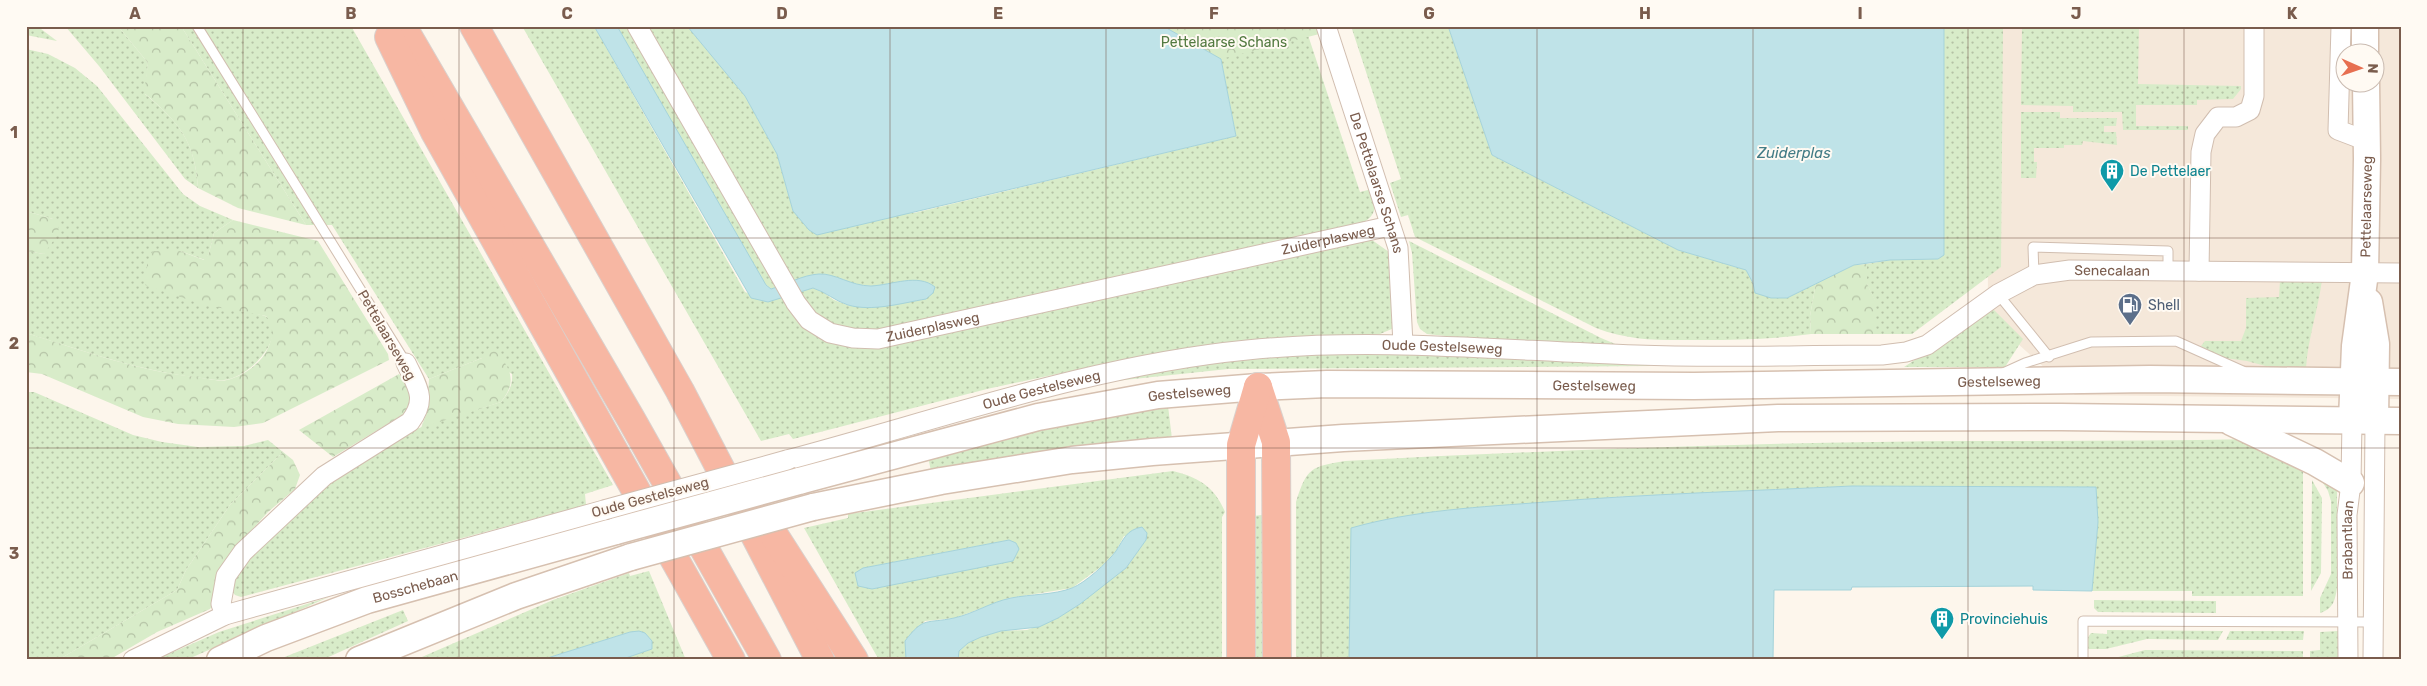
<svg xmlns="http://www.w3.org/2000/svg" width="2427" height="686" viewBox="0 0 2427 686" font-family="Rubik,sans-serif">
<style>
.residential{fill:#f5e8da;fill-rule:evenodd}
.grass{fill:url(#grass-dots);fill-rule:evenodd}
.forest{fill:url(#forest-crowns)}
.water{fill:#bfe3e8;stroke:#a5d3da}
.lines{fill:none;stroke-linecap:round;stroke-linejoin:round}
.lane-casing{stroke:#d1beb0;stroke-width:11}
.street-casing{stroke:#d1beb0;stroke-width:21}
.secondary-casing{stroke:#d6c0b0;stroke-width:29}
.highway-casing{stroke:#dad1cd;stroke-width:30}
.lane{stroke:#fff;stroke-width:9}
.street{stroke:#fff;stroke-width:19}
.secondary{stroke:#fff;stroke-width:26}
.highway{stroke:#f7b7a3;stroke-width:28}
.street-bridge-casing{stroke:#d1beb0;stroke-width:21;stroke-linecap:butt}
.secondary-bridge-casing{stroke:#d6c0b0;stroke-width:29;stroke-linecap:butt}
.street-bridge{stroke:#fff;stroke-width:19}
.secondary-bridge{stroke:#fff;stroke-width:26}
.grid{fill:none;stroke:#7a5c4d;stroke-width:1;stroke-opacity:0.55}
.labels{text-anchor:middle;stroke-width:4;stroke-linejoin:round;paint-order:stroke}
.park-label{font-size:14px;fill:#537a41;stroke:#fffaf3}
.culture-label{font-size:14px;fill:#0d838f;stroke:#fffaf3;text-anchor:start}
.street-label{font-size:14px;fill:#7a5c4d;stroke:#fffaf3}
.service-label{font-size:14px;fill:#4e5e75;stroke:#fffaf3;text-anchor:start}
.water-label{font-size:15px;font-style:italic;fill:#437c86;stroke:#fffaf3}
.neatline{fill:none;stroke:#7a5c4d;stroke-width:2}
.grid-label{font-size:16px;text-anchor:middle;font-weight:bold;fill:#7a5c4d}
</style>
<defs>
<pattern id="grass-dots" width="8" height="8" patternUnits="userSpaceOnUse" patternTransform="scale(1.25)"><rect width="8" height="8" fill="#d8ecc9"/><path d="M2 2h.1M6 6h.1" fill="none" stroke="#b4c2a5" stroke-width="1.8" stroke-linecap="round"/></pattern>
<pattern id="forest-crowns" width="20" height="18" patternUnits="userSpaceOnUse" patternTransform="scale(1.25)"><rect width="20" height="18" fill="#d8ecc9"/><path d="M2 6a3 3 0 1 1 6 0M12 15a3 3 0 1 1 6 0" fill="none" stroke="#b4c2a5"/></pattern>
</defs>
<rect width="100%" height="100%" fill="#fdf6ec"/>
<path class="residential" d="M1987,26H2401V399L2075,395L1988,317ZM2344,52H2374V82H2344Z"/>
<g class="grass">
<path d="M26,26H37L57,41L26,35Z"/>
<path d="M65,26H118L148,63L145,94C179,122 195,141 198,188L185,179L99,66Z"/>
<path d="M181,26H351L613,485L585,494L586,505L241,597L235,595L231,590C249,540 320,491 362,461C374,453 385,443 397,437C430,422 467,413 501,402C508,393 513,386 512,374L482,358L429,379L332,225H306Z"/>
<path d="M522,26H594L745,292L768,302L782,296L852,344L1358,240H1372L1389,252L1394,328L1380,334L1245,340L1155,353L987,389L793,439L789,434L761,441Z"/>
<path d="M617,26H631L777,288L771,289L761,280Z"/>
<path d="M645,26H687L745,96L777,154L793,211L914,213L1236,136L1221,59L1163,26H1305L1360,192L1372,189C1377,207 1377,217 1358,225L908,326C855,333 832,341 798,292L813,288L820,290L834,300L850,306L873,286L856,285L834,277L792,283Z"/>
<path d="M1351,26H1448L1492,155L1678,250L1746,270L1753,283L1787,298L1816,283L1810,316L1811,334C1775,339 1739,340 1703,340C1664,340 1633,342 1596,328L1415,237L1408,215L1401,217L1390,183L1401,179Z"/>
<path d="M1944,26H2003L2001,267L1912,334H1875V301L1867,284V264L1890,260L1938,259L1944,253Z"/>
<path d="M2022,26H2139L2138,84L2241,86V89L2233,99L2197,100V105H2136V126H2188V130H2123L2122,112H2073V106L2021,105Z"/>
<path d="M26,49L48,54L75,68L97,86L183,194L200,206L233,220L214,233L209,253L205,260L180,251L254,313C259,315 268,315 271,321C282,344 246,379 224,380C214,381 203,378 193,377C136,370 81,350 26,333V251L44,254L53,219L26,211Z"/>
<path d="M2021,112H2060V118H2117L2116,126H2104V132H2116L2117,145L2083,141L2082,145H2064V148H2034V162H2037L2036,178H2021Z"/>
<path d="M1409,241L1601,338L1620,346L1483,340L1427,334L1420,329L1417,322L1412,253Z"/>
<path d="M2280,280H2322C2318,310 2308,338 2306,368H2273L2247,361L2217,357L2201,346L2205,341H2241L2246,328V298L2279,297Z"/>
<path d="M1993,309L2023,339L2005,367H1904Z"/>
<path d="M1289,352L1444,353L1642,361L1651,366L1228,369L1096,383L1157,367Z"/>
<path d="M26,392H34L133,435L162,442L198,447L244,446L268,440L283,452L230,505L186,570L177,590L58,660H26Z"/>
<path d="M1168,406L1172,439L931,471L928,457L1029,431Z"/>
<path d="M2253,439L2303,462V596H2192V591H2092L2098,522L2095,487L1852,486L1613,497L1352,528L1349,660H1296V502C1307,467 1311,467 1345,461C1555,450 1765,442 1974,441C2067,441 2160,441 2253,439Z"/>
<path d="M1173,471C1198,477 1215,487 1225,512L1222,517V660H958L959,651L968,643L981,637L1001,631L1027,630L1058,618L1126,568L1146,540L1124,536L1116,551L1102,566L1072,588L1009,598L955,618L925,621L905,641L906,660H879L804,528L848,518V514ZM1009,540L1016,543L863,568Z"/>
<path d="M2320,478L2336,484L2337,491V588C2335,601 2333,609 2320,613V598L2331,574V501L2328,491Z"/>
<path d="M2312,480L2322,498L2321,573L2311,591Z"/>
<path d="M1262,515L1265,660H1253V516Z"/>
<path d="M649,571L686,660H620L652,649V641L645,633L630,632L541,660H415L553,600L629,573L630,576Z"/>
<path d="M329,597L186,660H155L219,632Z"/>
<path d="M2094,600L2216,601V613L2098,612L2094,608Z"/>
<path d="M403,610L408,621L322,660H277Z"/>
<path d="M2107,630L2223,631L2218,640L2147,639L2106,649H2086V640L2091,633L2107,634Z"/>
<path d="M2230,631H2304L2303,640H2226Z"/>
<path d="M2338,631L2342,632L2343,660H2310V651L2320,650V632Z"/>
<path d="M2145,650L2303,651V660H2107Z"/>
</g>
<g class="forest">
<path d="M118,26H181L306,225L238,208L198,188C195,141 179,122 144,93L148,63Z"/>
<path d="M1163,26H1351L1221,59Z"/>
<path d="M26,211L53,219L59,225L58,234L44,254L26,251Z"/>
<path d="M233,220L318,241L388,354L389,360L263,423L234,427L178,424L143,417L42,374L26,372V333C82,350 137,371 196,377C205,378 218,382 227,380C243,376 261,364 268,348C273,338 274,324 266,316L204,305L145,285L147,265L153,251H180L204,260L209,253L214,233Z"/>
<path d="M1867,264V284L1875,300V334H1811L1810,316L1816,283L1854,265Z"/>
<path d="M492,343C506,366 521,377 501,402L421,428L427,412L429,379L482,358Z"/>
<path d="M399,374L412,393L409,411L333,457L299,430Z"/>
<path d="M283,452L293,460L300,475L295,489L268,512L233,551L217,600L210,609L157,632L109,660H58L177,590L186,570L230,505Z"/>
</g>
<g class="water">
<path d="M594,26H617L766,285L771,289C788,284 802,275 819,274C835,273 851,286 871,286C892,285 918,273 935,287L933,293L926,299C902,303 872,312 848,305C835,301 826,292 813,288L768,302L751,298Z"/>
<path d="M687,26H1163L1221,59L1236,136L817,235L809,230L793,211L777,154L745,96Z"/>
<path d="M1448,26H1944V255L1938,259L1890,260L1854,265L1787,298H1771L1755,293L1753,283L1746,270L1678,250L1492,155Z"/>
<path d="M1852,486L2096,487L2098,522L2092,591L2033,590V586L1852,587L1851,590H1774L1773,660H1349L1351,528C1414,510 1481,507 1546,502C1648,494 1750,491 1852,486Z"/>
<path d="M1142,527L1147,533L1146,540L1126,568L1080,604L1058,618L1039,627L1001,631L981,637L968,643L959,651L958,660H906L905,641C924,616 926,624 954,618C973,614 991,602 1011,598C1031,594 1054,595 1072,588C1085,583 1107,563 1116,551C1124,539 1126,530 1142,527Z"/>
<path d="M1009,540L1016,543L1019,549L1013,561L872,589L858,586L855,573L863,568Z"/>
<path d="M639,631L645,633L652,641V649L620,660H541L630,632Z"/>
</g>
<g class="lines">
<defs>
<g id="lane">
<path d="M197,26L406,363"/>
<path d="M2034,275L2033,247L2168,251V271"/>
<path d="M1998,294L2049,357"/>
<path d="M2003,373L2025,363L2091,342L2176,341L2243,371"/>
<path d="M2083,660V621L2373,622"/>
</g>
<g id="street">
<path id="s1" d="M637,26L796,303L809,320L830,333L853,338L878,339L1390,226"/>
<path id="s2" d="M1326,26L1398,248L1403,344"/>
<path d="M2341,26L2338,130L2367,141"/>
<path d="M2199,271L2201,152L2205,134L2218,117H2236L2250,110L2254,96V26"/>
<path id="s3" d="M787,460C938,420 1092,365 1247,350C1377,337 1507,351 1637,355C1719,358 1801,355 1882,355L1906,352L1927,345L1998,294L2034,275L2070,270L2401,273"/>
<path d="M225,615L221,604L226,576L243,552L324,476L410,422C428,398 417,387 406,363"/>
<path d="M133,660L225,615L604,510"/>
<path id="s4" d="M2348,660L2347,515L2351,483L2352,420"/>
<path d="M2373,660L2375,421"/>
</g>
<g id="secondary">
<path d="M2365,26V52"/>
<path d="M2369,302L2376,344L2375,421"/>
<path id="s5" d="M2352,420L2355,346L2365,273L2367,159L2366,82"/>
<path d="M2231,422L2315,462L2351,483"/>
<path id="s6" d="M799,481L1038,417L1158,395L1258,387L1327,384L1694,386L2150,379L2401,382"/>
<path d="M813,507L941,481L1072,460L1152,452L1343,438L1778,418L2061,417L2401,421"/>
<path id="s7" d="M220,660L266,638L367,600L616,531"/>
<path d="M359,660L516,596L631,557"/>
</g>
<g id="highway">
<path d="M402,26L631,419L767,660"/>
<path d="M474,26L680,391L820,660"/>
<path d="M389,37L435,132L731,660"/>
<path d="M1258,387L1276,442L1277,660"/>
<path d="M763,518L854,660"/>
<path d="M1241,660V445L1258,387"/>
</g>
</defs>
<use href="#lane" class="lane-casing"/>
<use href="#street" class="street-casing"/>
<use href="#secondary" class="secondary-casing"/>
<use href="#highway" class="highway-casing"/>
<use href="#lane" class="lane"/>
<use href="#street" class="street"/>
<use href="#secondary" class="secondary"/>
<use href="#highway" class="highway"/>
<defs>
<path id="street-bridge" d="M604,510L787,460"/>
<g id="secondary-bridge">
<path d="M616,531L799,481"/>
<path d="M631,557L813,507"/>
</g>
</defs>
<use href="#street-bridge" class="street-bridge-casing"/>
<use href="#secondary-bridge" class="secondary-bridge-casing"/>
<use href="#street-bridge" class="street-bridge"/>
<use href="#secondary-bridge" class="secondary-bridge"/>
</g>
<path class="grid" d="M243,26V660M459,26V660M674,26V660M890,26V660M1106,26V660M1321,26V660M1537,26V660M1753,26V660M1968,26V660M2184,26V660M26,238H2401M26,448H2401"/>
<defs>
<symbol id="building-pin" viewBox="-11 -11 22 30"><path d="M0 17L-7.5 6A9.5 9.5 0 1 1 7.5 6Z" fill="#0f9aa8" stroke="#fffaf3"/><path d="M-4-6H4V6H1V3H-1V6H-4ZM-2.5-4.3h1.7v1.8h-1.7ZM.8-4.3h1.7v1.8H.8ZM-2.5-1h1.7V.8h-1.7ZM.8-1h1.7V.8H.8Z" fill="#fff"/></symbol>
<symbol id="fuel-pin" viewBox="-11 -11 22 30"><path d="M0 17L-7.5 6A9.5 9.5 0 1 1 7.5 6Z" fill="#5c6f8a" stroke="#fffaf3"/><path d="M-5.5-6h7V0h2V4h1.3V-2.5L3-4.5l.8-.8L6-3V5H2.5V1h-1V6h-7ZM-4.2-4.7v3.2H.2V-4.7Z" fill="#fff"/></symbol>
</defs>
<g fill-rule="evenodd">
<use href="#building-pin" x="2098" y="157" width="28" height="38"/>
<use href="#fuel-pin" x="2116" y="291" width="28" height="38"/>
<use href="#building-pin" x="1928" y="605" width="28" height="38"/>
</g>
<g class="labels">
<g class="park-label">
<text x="1224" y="47">Pettelaarse Schans</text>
</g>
<g class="culture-label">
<text x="2130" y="176">De Pettelaer</text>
<text x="1960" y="624">Provinciehuis</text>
</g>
<g class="street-label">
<text dy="5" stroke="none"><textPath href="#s2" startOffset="165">De Pettelaarse Schans</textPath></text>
<text dy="5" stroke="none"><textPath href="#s5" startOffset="214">Pettelaarseweg</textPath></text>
<text dy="5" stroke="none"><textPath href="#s1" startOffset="875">Zuiderplasweg</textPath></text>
<text dy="5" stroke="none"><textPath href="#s3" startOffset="1362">Senecalaan</textPath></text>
<text dy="5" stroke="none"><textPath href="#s1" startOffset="470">Zuiderplasweg</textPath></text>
<text transform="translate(387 335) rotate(60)" y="5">Pettelaarseweg</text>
<text dy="5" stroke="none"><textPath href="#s3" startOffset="669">Oude Gestelseweg</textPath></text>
<text dy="5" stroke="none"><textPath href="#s6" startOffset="1211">Gestelseweg</textPath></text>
<text dy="5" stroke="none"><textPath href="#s6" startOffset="806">Gestelseweg</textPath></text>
<text dy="5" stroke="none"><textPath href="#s3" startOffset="264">Oude Gestelseweg</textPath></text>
<text dy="5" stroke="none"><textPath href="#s6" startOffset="401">Gestelseweg</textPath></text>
<text transform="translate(650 497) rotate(-15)" y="5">Oude Gestelseweg</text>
<text dy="5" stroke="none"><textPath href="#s4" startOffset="120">Brabantlaan</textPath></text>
<text dy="5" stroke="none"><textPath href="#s7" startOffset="209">Bosschebaan</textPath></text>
</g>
<g class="service-label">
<text x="2148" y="310">Shell</text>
</g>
<g class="water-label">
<text x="1794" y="158">Zuiderplas</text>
</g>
</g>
<rect width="2427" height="686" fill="none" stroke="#fffaf3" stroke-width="55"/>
<g transform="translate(2360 68) rotate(92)"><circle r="24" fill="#fffaf3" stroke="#cabbb1"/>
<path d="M0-4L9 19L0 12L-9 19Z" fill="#e76f51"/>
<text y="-8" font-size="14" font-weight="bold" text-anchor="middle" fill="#7a5c4d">N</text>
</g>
<rect x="28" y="28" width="2372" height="630" class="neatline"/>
<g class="grid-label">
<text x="135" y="19">A</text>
<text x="351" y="19">B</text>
<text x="567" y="19">C</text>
<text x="782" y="19">D</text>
<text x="998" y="19">E</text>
<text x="1214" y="19">F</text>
<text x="1429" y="19">G</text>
<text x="1645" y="19">H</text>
<text x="1860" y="19">I</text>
<text x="2076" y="19">J</text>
<text x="2292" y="19">K</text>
<text x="14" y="138">1</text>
<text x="14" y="349">2</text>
<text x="14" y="559">3</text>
</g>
</svg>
